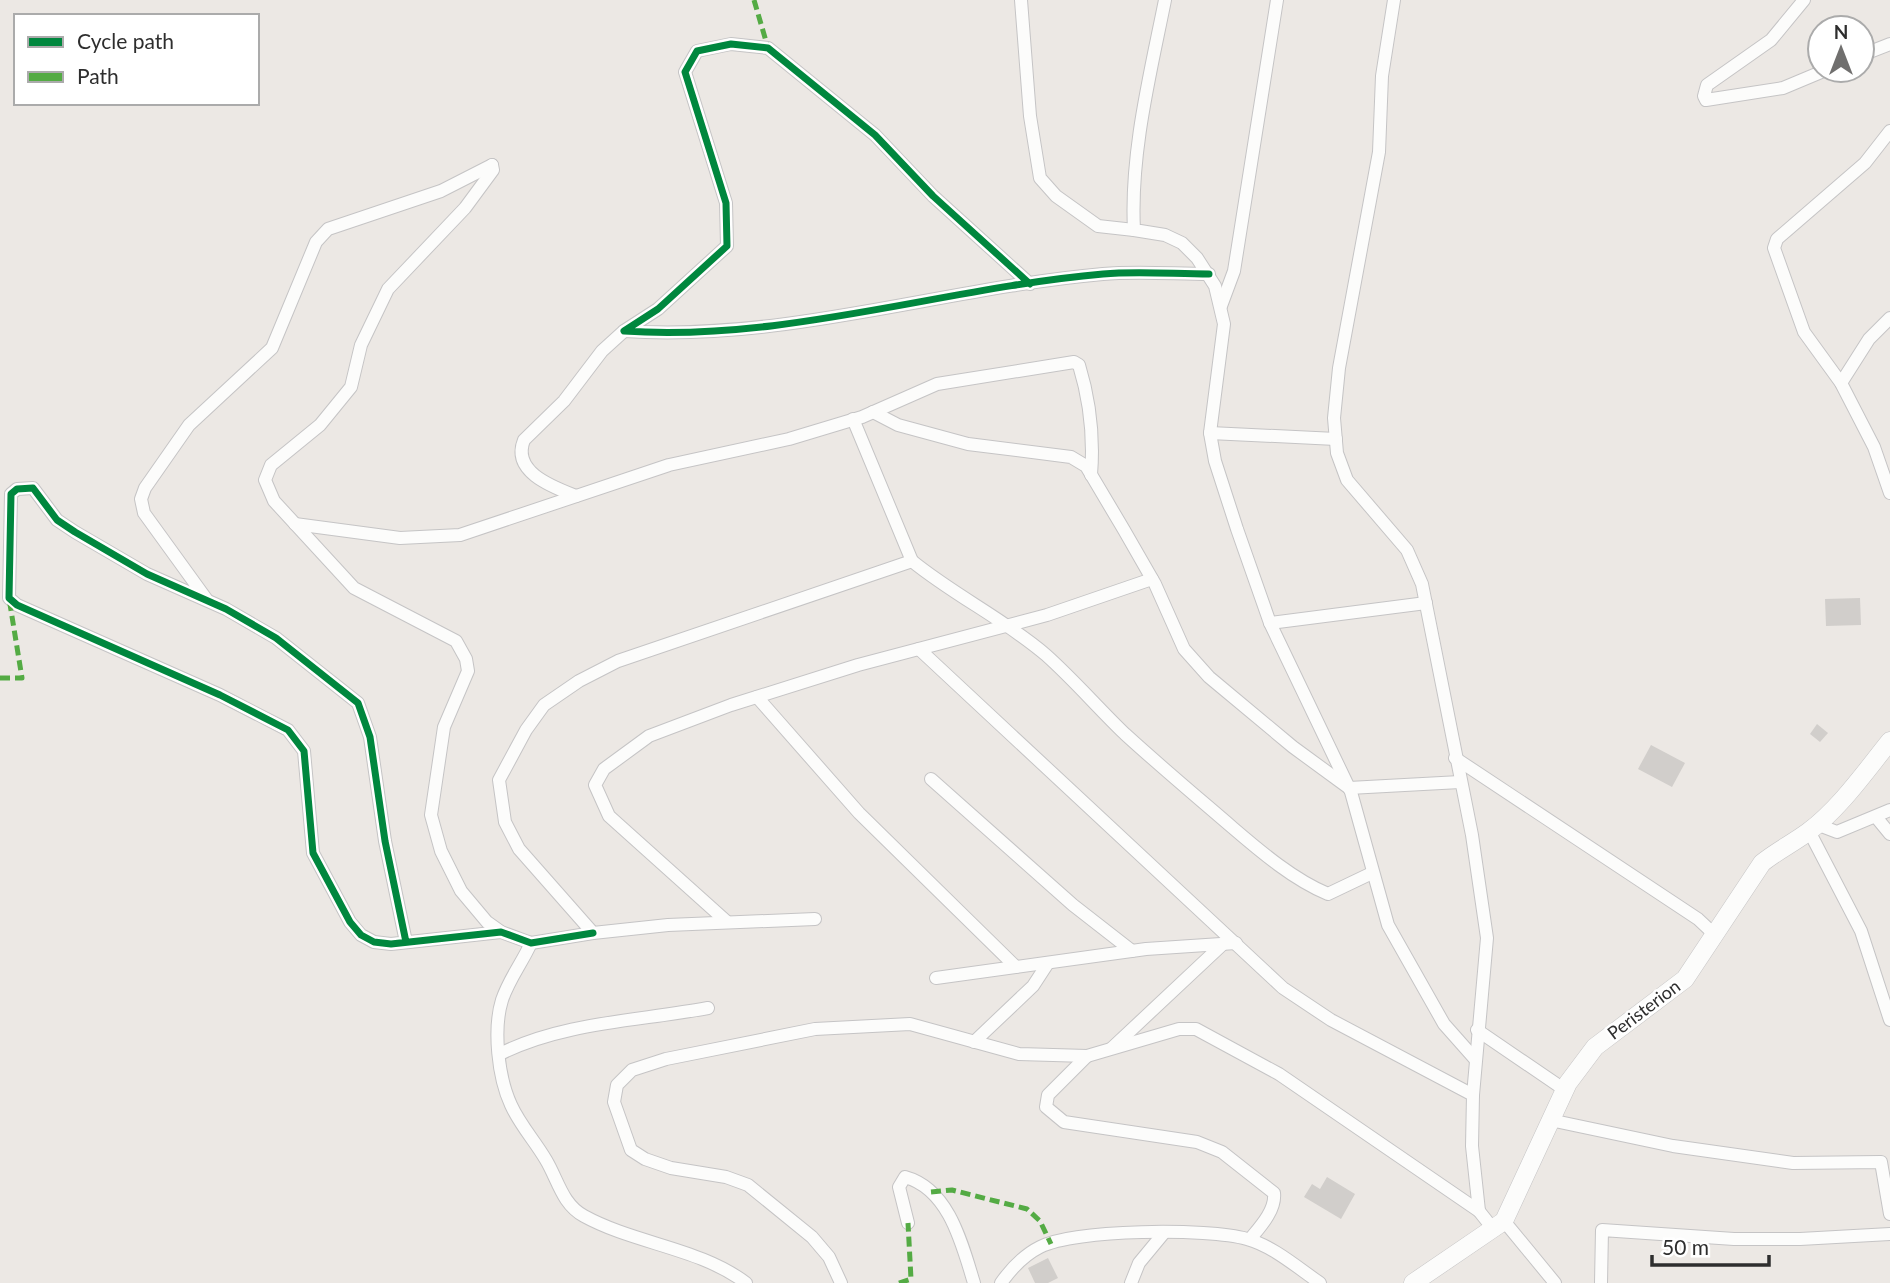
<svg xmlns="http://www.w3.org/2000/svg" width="1890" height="1283" viewBox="0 0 1890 1283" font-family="Lato,sans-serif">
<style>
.building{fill:#d1cecb}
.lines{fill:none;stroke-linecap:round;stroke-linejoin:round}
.street-casing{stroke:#c5c4c5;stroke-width:14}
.secondary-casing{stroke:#c5c4c5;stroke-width:19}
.street{stroke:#fcfcfb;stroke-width:12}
.secondary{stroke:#fcfcfb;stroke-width:18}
.quiet{stroke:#54ab44;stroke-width:5;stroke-dasharray:10 5;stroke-linecap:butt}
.cycleway-casing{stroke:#fff;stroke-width:11}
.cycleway{stroke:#00873e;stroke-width:7}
.labels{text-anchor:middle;stroke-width:5;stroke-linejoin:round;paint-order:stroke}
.street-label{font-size:18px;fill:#2e2e2e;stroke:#fff}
</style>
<rect width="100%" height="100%" fill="#ece8e4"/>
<g class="building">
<path d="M1860,598L1861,625L1826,626L1825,599Z"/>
<path d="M1817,724L1828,733L1820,742L1810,734Z"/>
<path d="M1651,745L1685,763L1672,787L1638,769Z"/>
<path d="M1327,1177L1355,1194L1341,1219L1304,1197L1312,1184L1320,1189Z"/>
<path d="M1048,1258L1058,1278L1048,1283H1035L1028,1268Z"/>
</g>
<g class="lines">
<defs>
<g id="street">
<path d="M1021,0L1030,116L1040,178L1056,196L1098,226L1134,230"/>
<path d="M1165,0C1150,75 1130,154 1134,230L1165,235L1182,243L1197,258L1215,286L1224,324L1210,433L1215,461L1237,529L1270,623L1351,792L1388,925L1444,1024L1475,1059"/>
<path d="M1394,0L1382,76L1379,152L1339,368L1334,418L1337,453L1347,480L1407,550L1422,584L1472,835L1487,938L1473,1095L1472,1146L1479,1211"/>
<path d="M1804,0L1771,40L1707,85L1704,96L1706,100L1783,88L1826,70"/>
<path d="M1862,55L1890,44"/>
<path d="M1890,131L1865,163L1777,239L1774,248L1804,332L1841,383L1874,447L1890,493"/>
<path d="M492,165L493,170L465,208L388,289L361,345L351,387L320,425L271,465L265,480L274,501L354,588L456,641L466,659L468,671L444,727L431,815L441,851L461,891L487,922L501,932"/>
<path d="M1030,284L933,196L875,135L768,48L731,44L697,51L685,72L726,203L727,246L658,309L624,331C785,342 943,288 1103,274C1137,271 1174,274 1209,274"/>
<path d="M1221,306L1234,271L1277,0"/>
<path d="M1841,383L1869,339L1890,318"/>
<path d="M873,412L898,425L968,444L1071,457L1086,466L1124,530L1155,584L1184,649L1209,677L1293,747L1349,788L1460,782"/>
<path d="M1210,433L1336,439"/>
<path d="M576,496C553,487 511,472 524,440L564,401L602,351L624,331"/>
<path d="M295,524L400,538L460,535L669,465L789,439L862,417L937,384L1074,362L1079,365C1090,401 1094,438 1091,475"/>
<path d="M912,561C955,596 1004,619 1046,655C1074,680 1098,708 1125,734C1160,766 1197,797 1233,828C1261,852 1294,880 1328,894L1372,873"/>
<path d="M207,600L144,513L141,499L145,488L189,425L272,348L316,242L328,229L441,191L492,165"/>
<path d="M1270,623L1426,603"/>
<path d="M919,649L1283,988L1331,1020L1473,1095"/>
<path d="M757,697L859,813L1016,967"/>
<path d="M1455,758L1698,919L1715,935"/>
<path d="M931,779L1073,905L1132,951"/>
<path d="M1876,817L1890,834"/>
<path d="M1816,824L1837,832L1890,810"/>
<path d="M1809,831L1861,931L1890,1020"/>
<path d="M815,919L668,925L593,933L519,849L505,822L499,780L526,730L544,705L579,681L618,661L912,561L853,419"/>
<path d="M726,921L609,816L595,785L604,769L649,736L731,705L858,665L1047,615L1152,579"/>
<path d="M406,942L385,841L370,737L358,703L276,638L226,609L147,574L75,532L57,520L33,488L17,489L11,494L9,598L17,605L220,695L288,730L304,751L313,853L350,922L361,935L374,942L391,944L501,932L531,943L593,933"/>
<path d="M531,943C522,963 509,979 502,1000C493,1029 498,1077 511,1105C520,1125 535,1141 546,1160C558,1180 562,1204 584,1216C635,1244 700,1248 746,1283"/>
<path d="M936,978L1146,949L1236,943"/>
<path d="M1477,1030L1565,1090"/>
<path d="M974,1042L1033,986L1048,963"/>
<path d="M1112,1048L1224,943"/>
<path d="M500,1054C563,1022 639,1021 708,1008"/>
<path d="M1087,1056L1048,1095L1046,1107L1064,1122L1197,1142L1222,1152L1274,1193C1276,1210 1260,1227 1250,1239"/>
<path d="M1550,1120L1673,1146L1793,1163L1881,1162L1890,1214"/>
<path d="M1504,1221L1555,1283"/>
<path d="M908,1223L899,1187L905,1177C949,1189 962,1244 974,1283"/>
<path d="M841,1283L829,1257L812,1237L748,1185L726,1177L671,1168L645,1159L631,1150L614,1102L617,1085L632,1070L666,1059L815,1029L910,1024L1019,1054L1087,1056L1179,1029H1196L1279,1074L1479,1211L1494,1230"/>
<path d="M1001,1283C1011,1269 1024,1255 1040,1247C1075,1229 1208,1228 1247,1239C1273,1246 1298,1268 1320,1283"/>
<path d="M1131,1283L1139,1263L1163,1234"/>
<path d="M1601,1283L1602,1230L1734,1239H1800L1890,1234"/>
</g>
<path id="secondary" d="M1413,1283L1504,1221L1568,1083L1595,1047L1685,979L1762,863C1777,851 1793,843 1808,832C1840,808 1865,772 1890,741"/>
</defs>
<use href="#street" class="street-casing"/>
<use href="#secondary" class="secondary-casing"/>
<use href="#street" class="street"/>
<use href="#secondary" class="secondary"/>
<g class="quiet">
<path d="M754,0L768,48"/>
<path d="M0,678H22L9,598"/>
<path d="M931,1192L952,1190L1027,1209L1040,1221L1051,1244"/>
<path d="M899,1283L911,1279L908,1223"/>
</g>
<defs>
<g id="cycleway">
<path d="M1030,284L933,196L875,135L768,48L731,44L697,51L685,72L726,203L727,246L658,309L624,331C785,342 943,288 1103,274C1137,271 1174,274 1209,274"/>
<path d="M406,942L385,841L370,737L358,703L276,638L226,609L147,574L75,532L57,520L33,488L17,489L11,494L9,598L17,605L220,695L288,730L304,751L313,853L350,922L361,935L374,942L391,944L501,932L531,943L593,933"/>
</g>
</defs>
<use href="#cycleway" class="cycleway-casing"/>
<use href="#cycleway" class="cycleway"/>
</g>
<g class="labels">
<g class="street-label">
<text transform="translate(1644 1010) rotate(-37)" y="6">Peristerion</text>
</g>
</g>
<rect x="14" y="14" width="245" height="91" fill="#ffffff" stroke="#ababab" stroke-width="2"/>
<rect x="28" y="37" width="35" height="10" fill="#00873e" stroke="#ababab" stroke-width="2"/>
<text x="77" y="49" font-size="21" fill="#2e2e2e">Cycle path</text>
<rect x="28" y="72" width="35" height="10" fill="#54ab44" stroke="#ababab" stroke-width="2"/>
<text x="77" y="84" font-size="21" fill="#2e2e2e">Path</text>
<g transform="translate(1841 49)"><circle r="33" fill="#ffffff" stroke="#ababab" stroke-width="2"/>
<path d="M0-5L12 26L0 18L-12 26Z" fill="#706f6e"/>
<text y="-10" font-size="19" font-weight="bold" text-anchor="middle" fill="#2e2e2e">N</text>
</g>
<path d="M1652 1255v10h117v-10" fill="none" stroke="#2e2e2e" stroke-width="3.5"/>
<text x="1662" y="1255" font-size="21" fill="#2e2e2e" stroke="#ffffff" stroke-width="5" paint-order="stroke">50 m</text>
</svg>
